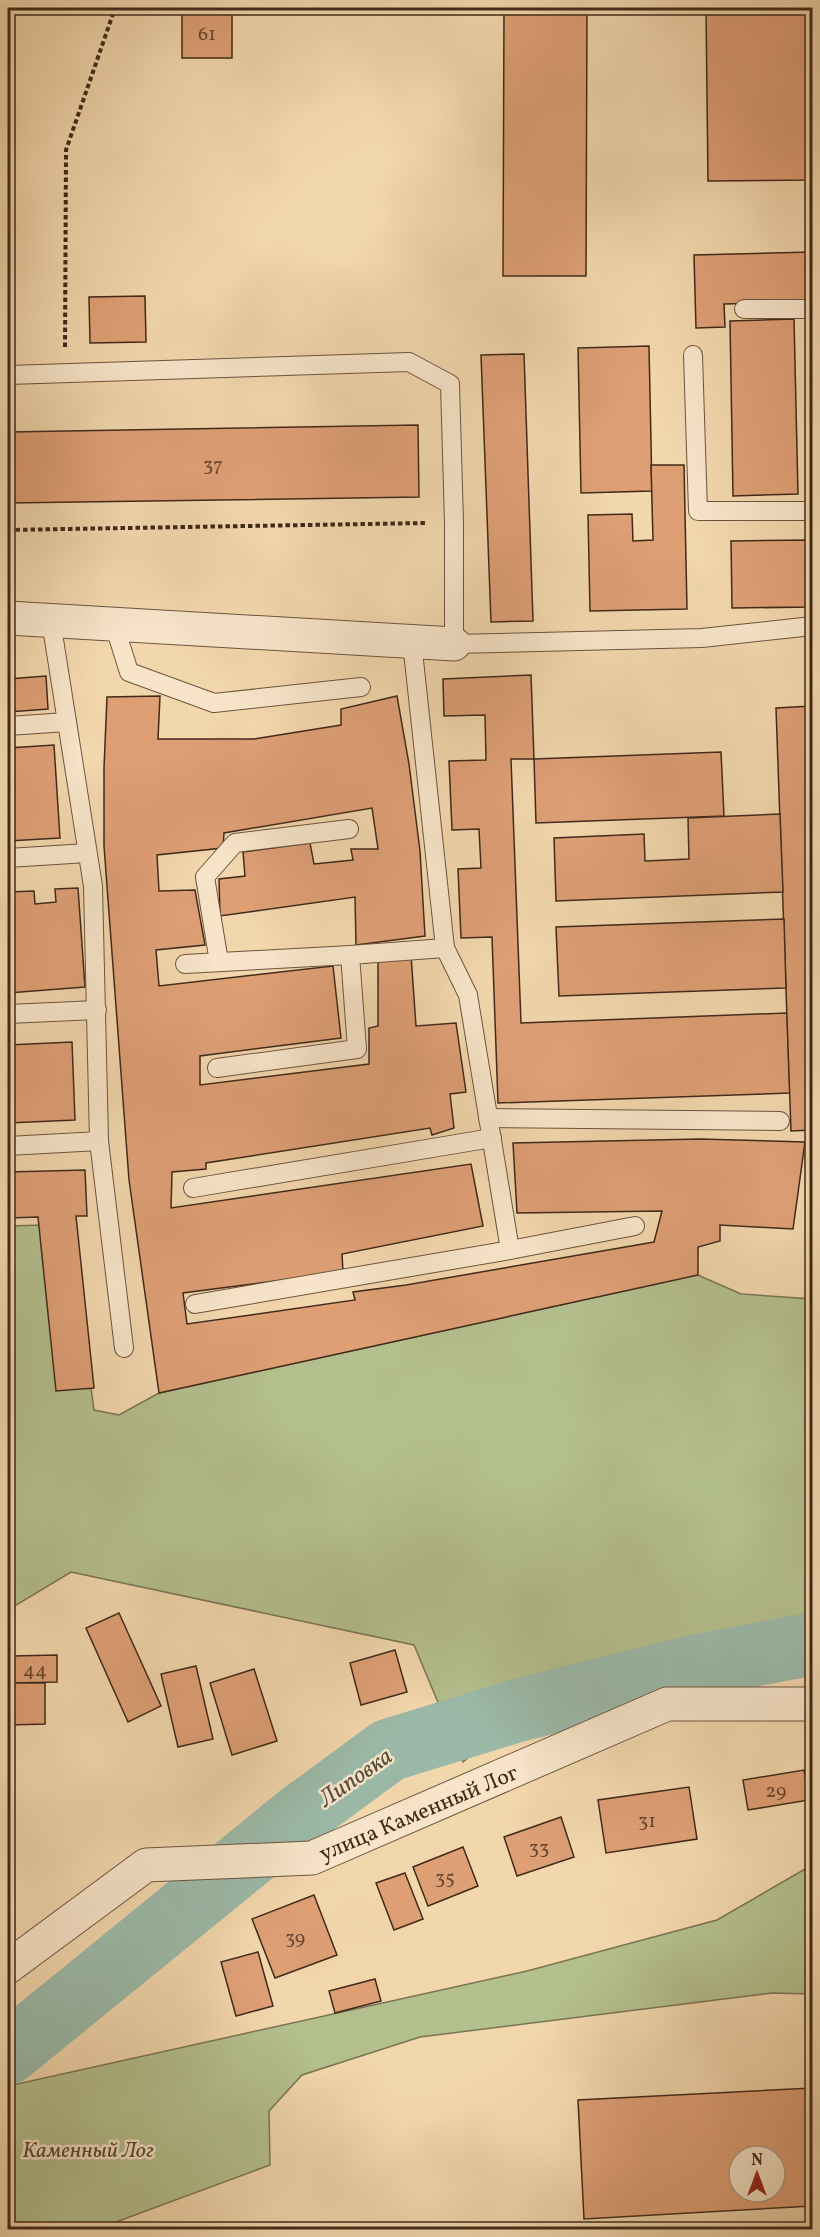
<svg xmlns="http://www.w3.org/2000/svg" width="820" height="2237" viewBox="0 0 820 2237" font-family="Vollkorn,serif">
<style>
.green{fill:#b4bf8e;stroke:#7a7454;stroke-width:1.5}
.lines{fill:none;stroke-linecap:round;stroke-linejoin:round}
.river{stroke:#9bb9a8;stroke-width:63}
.building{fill:#de9f75;stroke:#402a1a;stroke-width:1.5;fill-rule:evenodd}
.service-casing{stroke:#6c553e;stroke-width:20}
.minor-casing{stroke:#6c553e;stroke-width:35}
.path{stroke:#402a1a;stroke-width:4;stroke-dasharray:4.5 3;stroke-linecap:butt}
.service{stroke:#f7e4c9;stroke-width:18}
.minor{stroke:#f7e4c9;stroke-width:33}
.labels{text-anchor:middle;stroke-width:5;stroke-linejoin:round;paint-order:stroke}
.number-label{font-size:20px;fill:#684731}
.street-label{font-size:22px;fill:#402a1a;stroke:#f7e4c9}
.park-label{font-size:22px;font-style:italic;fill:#574831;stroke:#f7e4c9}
.water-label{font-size:24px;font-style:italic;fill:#574e3e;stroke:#f7e4c9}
</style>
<rect width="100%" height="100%" fill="#f2d6ac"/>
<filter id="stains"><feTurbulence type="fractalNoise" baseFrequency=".00333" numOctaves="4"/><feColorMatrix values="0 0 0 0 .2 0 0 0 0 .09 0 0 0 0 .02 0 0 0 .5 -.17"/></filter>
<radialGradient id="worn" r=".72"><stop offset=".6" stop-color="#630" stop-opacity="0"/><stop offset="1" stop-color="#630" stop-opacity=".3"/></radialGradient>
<g class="green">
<path d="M43,1225L91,1388L94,1410L119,1415L159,1393L698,1275L741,1294L812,1299V1670L537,1698L463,1762L414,1645L71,1572L8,1610V1226Z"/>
<path d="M812,1865V1994L772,1993L420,2037L302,2075L269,2111L270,2165L97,2229H8V2086L527,1971L717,1920Z"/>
</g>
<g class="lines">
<path class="river" d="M8,2053L299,1816L389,1750L516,1711L691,1667L812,1644"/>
</g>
<g class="building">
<rect x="182" y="8" width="50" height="50"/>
<path d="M504,8H587L586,276H503Z"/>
<path d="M706,8H812V180L708,181Z"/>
<path d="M812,252V302L724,304L725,327L696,328L694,255Z"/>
<path d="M145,296L146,342L90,343L89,297Z"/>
<path d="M794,319L798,494L733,496L730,321Z"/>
<path d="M649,346L652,491L581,493L578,348Z"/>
<path d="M524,354L533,621L491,622L481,355Z"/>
<path d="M418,425L419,497L8,503V432Z"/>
<path d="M651,465H684L687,609L590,611L588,515L632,514L633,541L653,540Z"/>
<path d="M812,540V607L732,608L731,541Z"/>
<path d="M531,675L534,759H511L521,1023L787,1013L790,1093L498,1103L492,937L461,938L458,869L481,868L479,829L452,830L449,761L486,760L485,715L444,716L443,679Z"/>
<path d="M46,676L48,709L8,712V679Z"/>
<path d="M160,696L158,739H254L341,725V709L397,696L409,764L420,851L425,936L356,945L355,897L220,916L219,879L245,876L243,852L310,843L314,864L353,860L351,849H378L372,808L224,833L223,848L157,855L159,891L195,890L205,945L156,950L159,986L333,966L341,1038L200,1056V1085L369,1064V1028L378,1026V958L411,955L416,1026L456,1023L466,1092L450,1094L454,1128L432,1135L430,1128L206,1163V1169L172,1172L171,1208L471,1164L483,1226L342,1254L343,1272L183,1293L187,1324L355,1300L353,1292L406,1285L654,1242L662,1211L517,1213L513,1143L700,1139L805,1142L793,1229L720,1225V1241L698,1247V1275L159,1393L129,1180L104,846V768L107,697Z"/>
<path d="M812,706V1130L791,1131L776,708Z"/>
<path d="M54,745L60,838L8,841V748Z"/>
<path d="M721,752L724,816L536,823L534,759Z"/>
<path d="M780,814L783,892L556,901L554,838L644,834L645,861L689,859L688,818Z"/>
<path d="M78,888L85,987L8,993V892L34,891L35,904L56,902L55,889Z"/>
<path d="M784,919L786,988L559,996L556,927Z"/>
<path d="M72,1042L75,1120L8,1123V1045Z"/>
<path d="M85,1170L87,1216H76L94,1388L56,1391L38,1217L8,1218V1172Z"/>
<path d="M119,1613L161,1706L128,1722L86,1628Z"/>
<path d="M395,1650L407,1692L361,1705L350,1663Z"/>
<path d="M57,1655V1682L13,1683V1656Z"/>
<path d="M196,1666L213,1739L178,1747L161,1674Z"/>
<path d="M254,1669L277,1741L232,1755L210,1683Z"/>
<path d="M8,1683H45V1724L8,1725Z"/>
<path d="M804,1770L809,1800L748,1810L743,1780Z"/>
<path d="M689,1787L697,1839L606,1853L598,1800Z"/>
<path d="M561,1817L574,1857L517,1876L504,1837Z"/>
<path d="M463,1847L478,1886L428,1906L413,1867Z"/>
<path d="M405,1873L423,1919L394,1930L376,1883Z"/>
<path d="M314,1895L337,1955L275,1978L252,1919Z"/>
<path d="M258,1952L273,2006L236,2016L221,1962Z"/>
<path d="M375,1979L381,2001L335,2013L329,1991Z"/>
<path d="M812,2088V2206L584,2219L578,2100ZM739,2156H775V2192H739Z"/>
</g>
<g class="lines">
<defs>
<g id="service">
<path d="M744,309H812"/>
<path d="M693,355L698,511H812"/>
<path d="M8,375L409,362L450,384L454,523V644L702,638L812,626"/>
<path d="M114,624L129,672L214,703L361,687"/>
<path d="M8,726L67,722"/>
<path d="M8,858L87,853"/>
<path d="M219,962L205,877L235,843L349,829"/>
<path d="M185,964L350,955"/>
<path d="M8,1014L97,1010"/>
<path d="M217,1068L357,1049L350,955L445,948"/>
<path d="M488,1118L780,1121"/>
<path d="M99,1141L124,1348"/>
<path d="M8,1146L99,1141L93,886L51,621"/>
<path d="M193,1188L492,1138"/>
<path d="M510,1250L635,1226"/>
<path d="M195,1304L510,1250L468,995L445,948L412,642"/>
</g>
<g id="minor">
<path d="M8,618L454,644"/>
<path d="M8,1967L146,1865L312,1858L667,1704H812"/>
</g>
</defs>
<use href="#service" class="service-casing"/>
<use href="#minor" class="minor-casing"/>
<g class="path">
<path d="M65,347L66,150L115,8"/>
<path d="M8,530L427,523"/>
</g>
<use href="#service" class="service"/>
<use href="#minor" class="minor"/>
</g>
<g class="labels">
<g class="number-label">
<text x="207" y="40">61</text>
<text x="213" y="471">37</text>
<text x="35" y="1676">44</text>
<text x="776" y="1797">29</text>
<text x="647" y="1827">31</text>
<text x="539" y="1854">33</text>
<text x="445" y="1884">35</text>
<text x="295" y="1944">39</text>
</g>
<g class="street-label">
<text transform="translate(418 1812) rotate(-23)" y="8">улица Каменный Лог</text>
</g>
<g class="park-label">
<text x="88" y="2157">Каменный Лог</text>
</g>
<g class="water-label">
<text transform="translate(355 1777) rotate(-35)" y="8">Липовка</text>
</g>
</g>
<rect width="820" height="2237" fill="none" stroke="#f2d6ac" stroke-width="30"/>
<rect x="9" y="9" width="802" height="2219" fill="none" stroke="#402a1a" stroke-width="3"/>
<rect x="15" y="15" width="790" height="2207" fill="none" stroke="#402a1a" stroke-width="1.5"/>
<g transform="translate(757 2174)"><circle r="28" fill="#f7e4c9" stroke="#ae9a83" stroke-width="1.5"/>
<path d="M0-4.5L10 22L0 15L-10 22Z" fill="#8f2418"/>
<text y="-9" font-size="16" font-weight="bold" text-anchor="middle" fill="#402a1a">N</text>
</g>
<rect width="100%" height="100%" filter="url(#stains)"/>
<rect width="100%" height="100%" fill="url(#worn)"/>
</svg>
